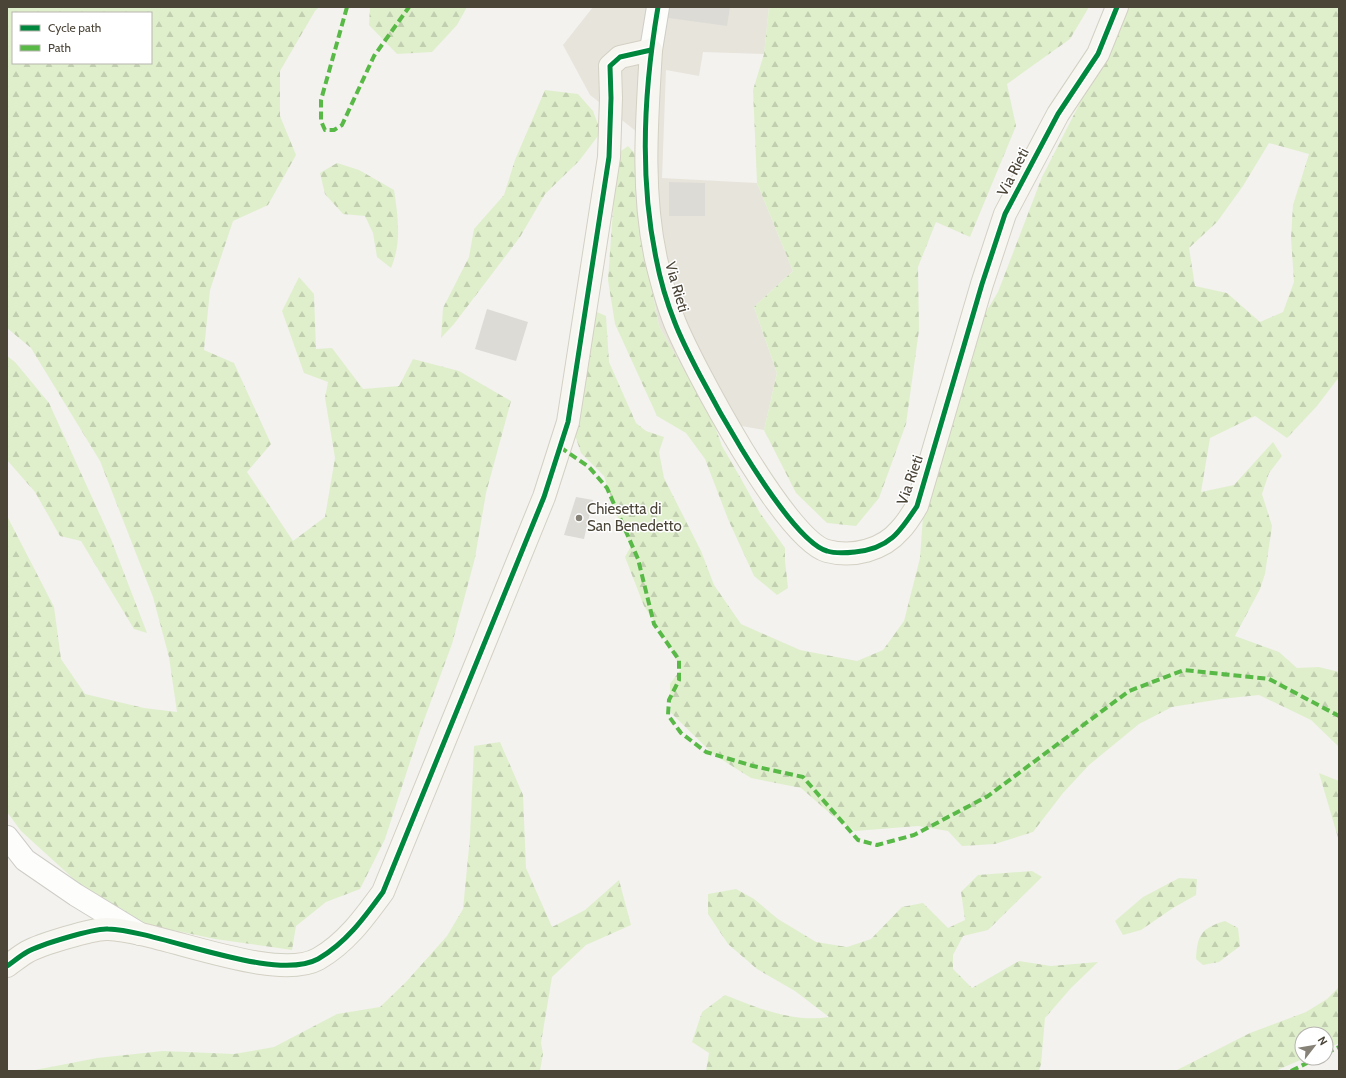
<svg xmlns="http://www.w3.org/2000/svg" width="1346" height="1078" viewBox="0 0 1346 1078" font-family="Cabin,sans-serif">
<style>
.residential{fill:#e7e4db}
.forest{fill:url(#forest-firs);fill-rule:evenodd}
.building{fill:#dddbd6}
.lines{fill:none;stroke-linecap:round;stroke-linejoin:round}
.street-casing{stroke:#cfcdc8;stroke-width:24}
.secondary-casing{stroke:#d3d0c4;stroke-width:24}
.street{stroke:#fdfdfc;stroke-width:22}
.secondary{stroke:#f7f6f1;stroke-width:22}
.quiet{stroke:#58b947;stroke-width:4;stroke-dasharray:8 4;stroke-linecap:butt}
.cycleway-casing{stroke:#fff;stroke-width:8}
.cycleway{stroke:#00873e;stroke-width:5}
.poi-dot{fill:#868278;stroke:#fff;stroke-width:1.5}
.labels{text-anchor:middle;stroke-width:3;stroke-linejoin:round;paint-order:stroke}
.street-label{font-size:15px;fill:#4b4538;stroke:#fff}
.poi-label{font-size:15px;fill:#4b4538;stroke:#fff;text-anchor:start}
</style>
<defs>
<pattern id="forest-firs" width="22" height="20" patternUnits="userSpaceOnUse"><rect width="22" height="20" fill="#dfefcc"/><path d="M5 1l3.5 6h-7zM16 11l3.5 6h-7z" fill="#c1ceb0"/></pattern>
</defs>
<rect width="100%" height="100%" fill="#f3f2ee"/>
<path class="residential" d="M593,7H769L764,54L703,52L699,76L666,70L662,178L757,183L793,271L754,307L777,373L764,430L713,421L659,326L637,210V132L590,95L563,45Z"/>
<g class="forest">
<path d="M7,7H319L315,11L280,71V116L296,155L268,205L233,221L210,290L204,350L234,363L271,444L247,472L293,541L325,517L335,458L325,398L328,382L304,373L282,311L299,277L314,294L316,349L332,348L363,389L399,386L413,359L459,371L511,401L486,493L475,558L452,644L420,731L385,839L360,889L326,902L296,926L292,950L215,939L144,924L78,883L21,831L7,812V516L54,607L61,659L85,694L144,708L177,712L169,657L153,597L100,461L31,348L7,328ZM13,13H151V63H13Z"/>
<path d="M370,7H467L457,25L432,52L397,54L369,25Z"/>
<path d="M769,7H1089L1070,39L1007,84L1016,126L970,237L936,222L918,267L919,330L906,424L879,498L856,526L827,523L796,493L764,430L777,373L754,307L793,271L757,183L753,90L764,54Z"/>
<path d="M1121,7H1339V377L1317,406L1287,438L1255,416L1210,438L1201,492L1234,485L1273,442L1282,456L1269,473L1262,494L1272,526L1265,574L1260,589L1235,636L1279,652L1297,668L1319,667L1339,672V747L1311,720L1259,695L1221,699L1172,707L1139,724L1089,765L1063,793L1033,832L995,844L962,846L948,831L918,826L855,831L833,816L801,788L751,778L713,754L671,713L670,684L681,669L670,646L644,606L625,557L631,546L621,527L604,476L581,453L573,429L587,339L597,312L606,316L609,362L636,423L646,431L664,437L659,452L664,478L701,551L714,585L741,624L800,650L857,661L883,650L904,621L920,558L923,516L981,320L998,292L1042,177L1085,93ZM1269,143L1309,154L1293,205L1291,238L1294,282L1283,312L1260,322L1227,293L1195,286L1189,248L1217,222L1243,186Z"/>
<path d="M545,90L578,94L593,111L601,132L579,161L545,194L520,237L454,324L441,338L443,308L469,257L474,229L504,195L515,160Z"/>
<path d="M628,146L638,157L637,211L659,326L713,421L722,446L740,477L760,513L785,548V561L788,588L777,595L754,576L728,519L705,459L686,433L657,416L615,324L608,280L617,154Z"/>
<path d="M337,163L359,170L394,190C398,216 402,243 391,268L377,257L373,233L365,216L343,214L325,194L320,173Z"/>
<path d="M7,356L15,362L49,403L111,539L147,633L134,629L81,541L60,536L35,492L7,460Z"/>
<path d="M500,742L523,795L526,868L552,927L585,910L619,880L631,925L586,945L552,977L541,1043L543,1054L540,1071H30L97,1058L163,1051L234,1054L274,1047L337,1014L380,1007L406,982L447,936L463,909L470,837L474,746Z"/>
<path d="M1319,773L1339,781V841Z"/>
<path d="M1032,871L1042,877L988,930L963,936L953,955V969L972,988L1019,961L1051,966L1098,962L1071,988L1045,1018L1041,1064L1039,1071H706L709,1053L692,1042L702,1012L725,995C757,1008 794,1023 829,1017L795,991L757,969L728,944L708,914V894L736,889L754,899L778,919L816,942L847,947L871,939L902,907L923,903L948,928L965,920L961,892L978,875Z"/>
<path d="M1179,878L1197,879L1196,895L1173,908L1141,930L1123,935L1115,921L1143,897Z"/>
<path d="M1225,921L1238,928L1240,946L1219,962L1203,965L1196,959C1197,934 1202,928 1225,921Z"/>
<path d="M1339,987V1043L1326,1049V1034H1302V1058H1305L1275,1071H1175L1250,1033L1306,1012L1327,999Z"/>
</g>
<g class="building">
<path d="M664,7H730L727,26L661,17Z"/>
<path d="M669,182L705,183V216H669Z"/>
<path d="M487,309L528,322L516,361L475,349Z"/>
<path d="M576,497L593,500L584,539L564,535Z"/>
</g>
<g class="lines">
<defs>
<g id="street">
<path d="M651,50L658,7"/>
<path d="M7,837L25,860L76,895L140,934"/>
</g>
<path id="secondary" d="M7,966C13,962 20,956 27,952C39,945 94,928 108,929C160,931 274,983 318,959C346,943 364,918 383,892L544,497L568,422L609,157L611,98L610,66L620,57L651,50C647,119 641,190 656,259C661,280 667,303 675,323C693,367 785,540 827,551C853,558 883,550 900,530C907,523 912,514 917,506L982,284L1005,214L1058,114L1098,54L1117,7"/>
</defs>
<use href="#street" class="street-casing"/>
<use href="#secondary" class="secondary-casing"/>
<use href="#street" class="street"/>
<use href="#secondary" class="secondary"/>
<g class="quiet">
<path d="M347,7L321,100V121L325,130H334L342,125L374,56L409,7"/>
<path d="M560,447L589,467L607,488L638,559L654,624L679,660V680L669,700L668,715L681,733L706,752L753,766L803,777L858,840L877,845L914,835L988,796L1129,691L1184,670L1269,679L1339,716"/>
<path d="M1326,1053L1339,1047"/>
<path d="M1291,1071L1317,1058"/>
</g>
<defs>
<g id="cycleway">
<path d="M658,7C644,89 639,176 656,258C660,279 667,303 675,323C692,367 785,539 827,551C836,554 846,553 855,552C889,549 900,532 917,506L982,284L1005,214L1058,114L1098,54L1117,7"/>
<path d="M7,966C13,962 20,956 27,952C39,945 94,928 108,929C160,931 274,983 318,959C346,943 364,918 383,892L544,497L568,422L609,157L611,98L610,66L620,57L651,50"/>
</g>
</defs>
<use href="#cycleway" class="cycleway-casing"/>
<use href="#cycleway" class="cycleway"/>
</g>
<circle class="poi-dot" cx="579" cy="518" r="4"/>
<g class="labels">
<g class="street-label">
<text transform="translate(1013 172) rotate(-63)" y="5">Via Rieti</text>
<text transform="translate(677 287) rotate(74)" y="5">Via Rieti</text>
<text transform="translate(910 480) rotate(-71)" y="5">Via Rieti</text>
</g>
<g class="poi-label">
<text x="587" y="514">Chiesetta di<tspan x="587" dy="17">San Benedetto</tspan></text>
</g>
</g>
<rect width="1346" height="1078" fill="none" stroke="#4b4538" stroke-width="16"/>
<rect x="12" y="12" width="140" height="52" fill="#ffffff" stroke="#b7b5af"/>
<rect x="20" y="25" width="20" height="6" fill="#00873e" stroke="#b7b5af"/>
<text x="48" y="32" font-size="12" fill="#4b4538">Cycle path</text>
<rect x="20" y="45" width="20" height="6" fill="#58b947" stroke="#b7b5af"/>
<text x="48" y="52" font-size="12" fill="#4b4538">Path</text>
<g transform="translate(1314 1046) rotate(59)"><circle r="19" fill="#ffffff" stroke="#b7b5af"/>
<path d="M0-3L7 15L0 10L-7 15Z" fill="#868278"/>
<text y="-6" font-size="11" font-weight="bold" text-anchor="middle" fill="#4b4538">N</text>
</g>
</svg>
